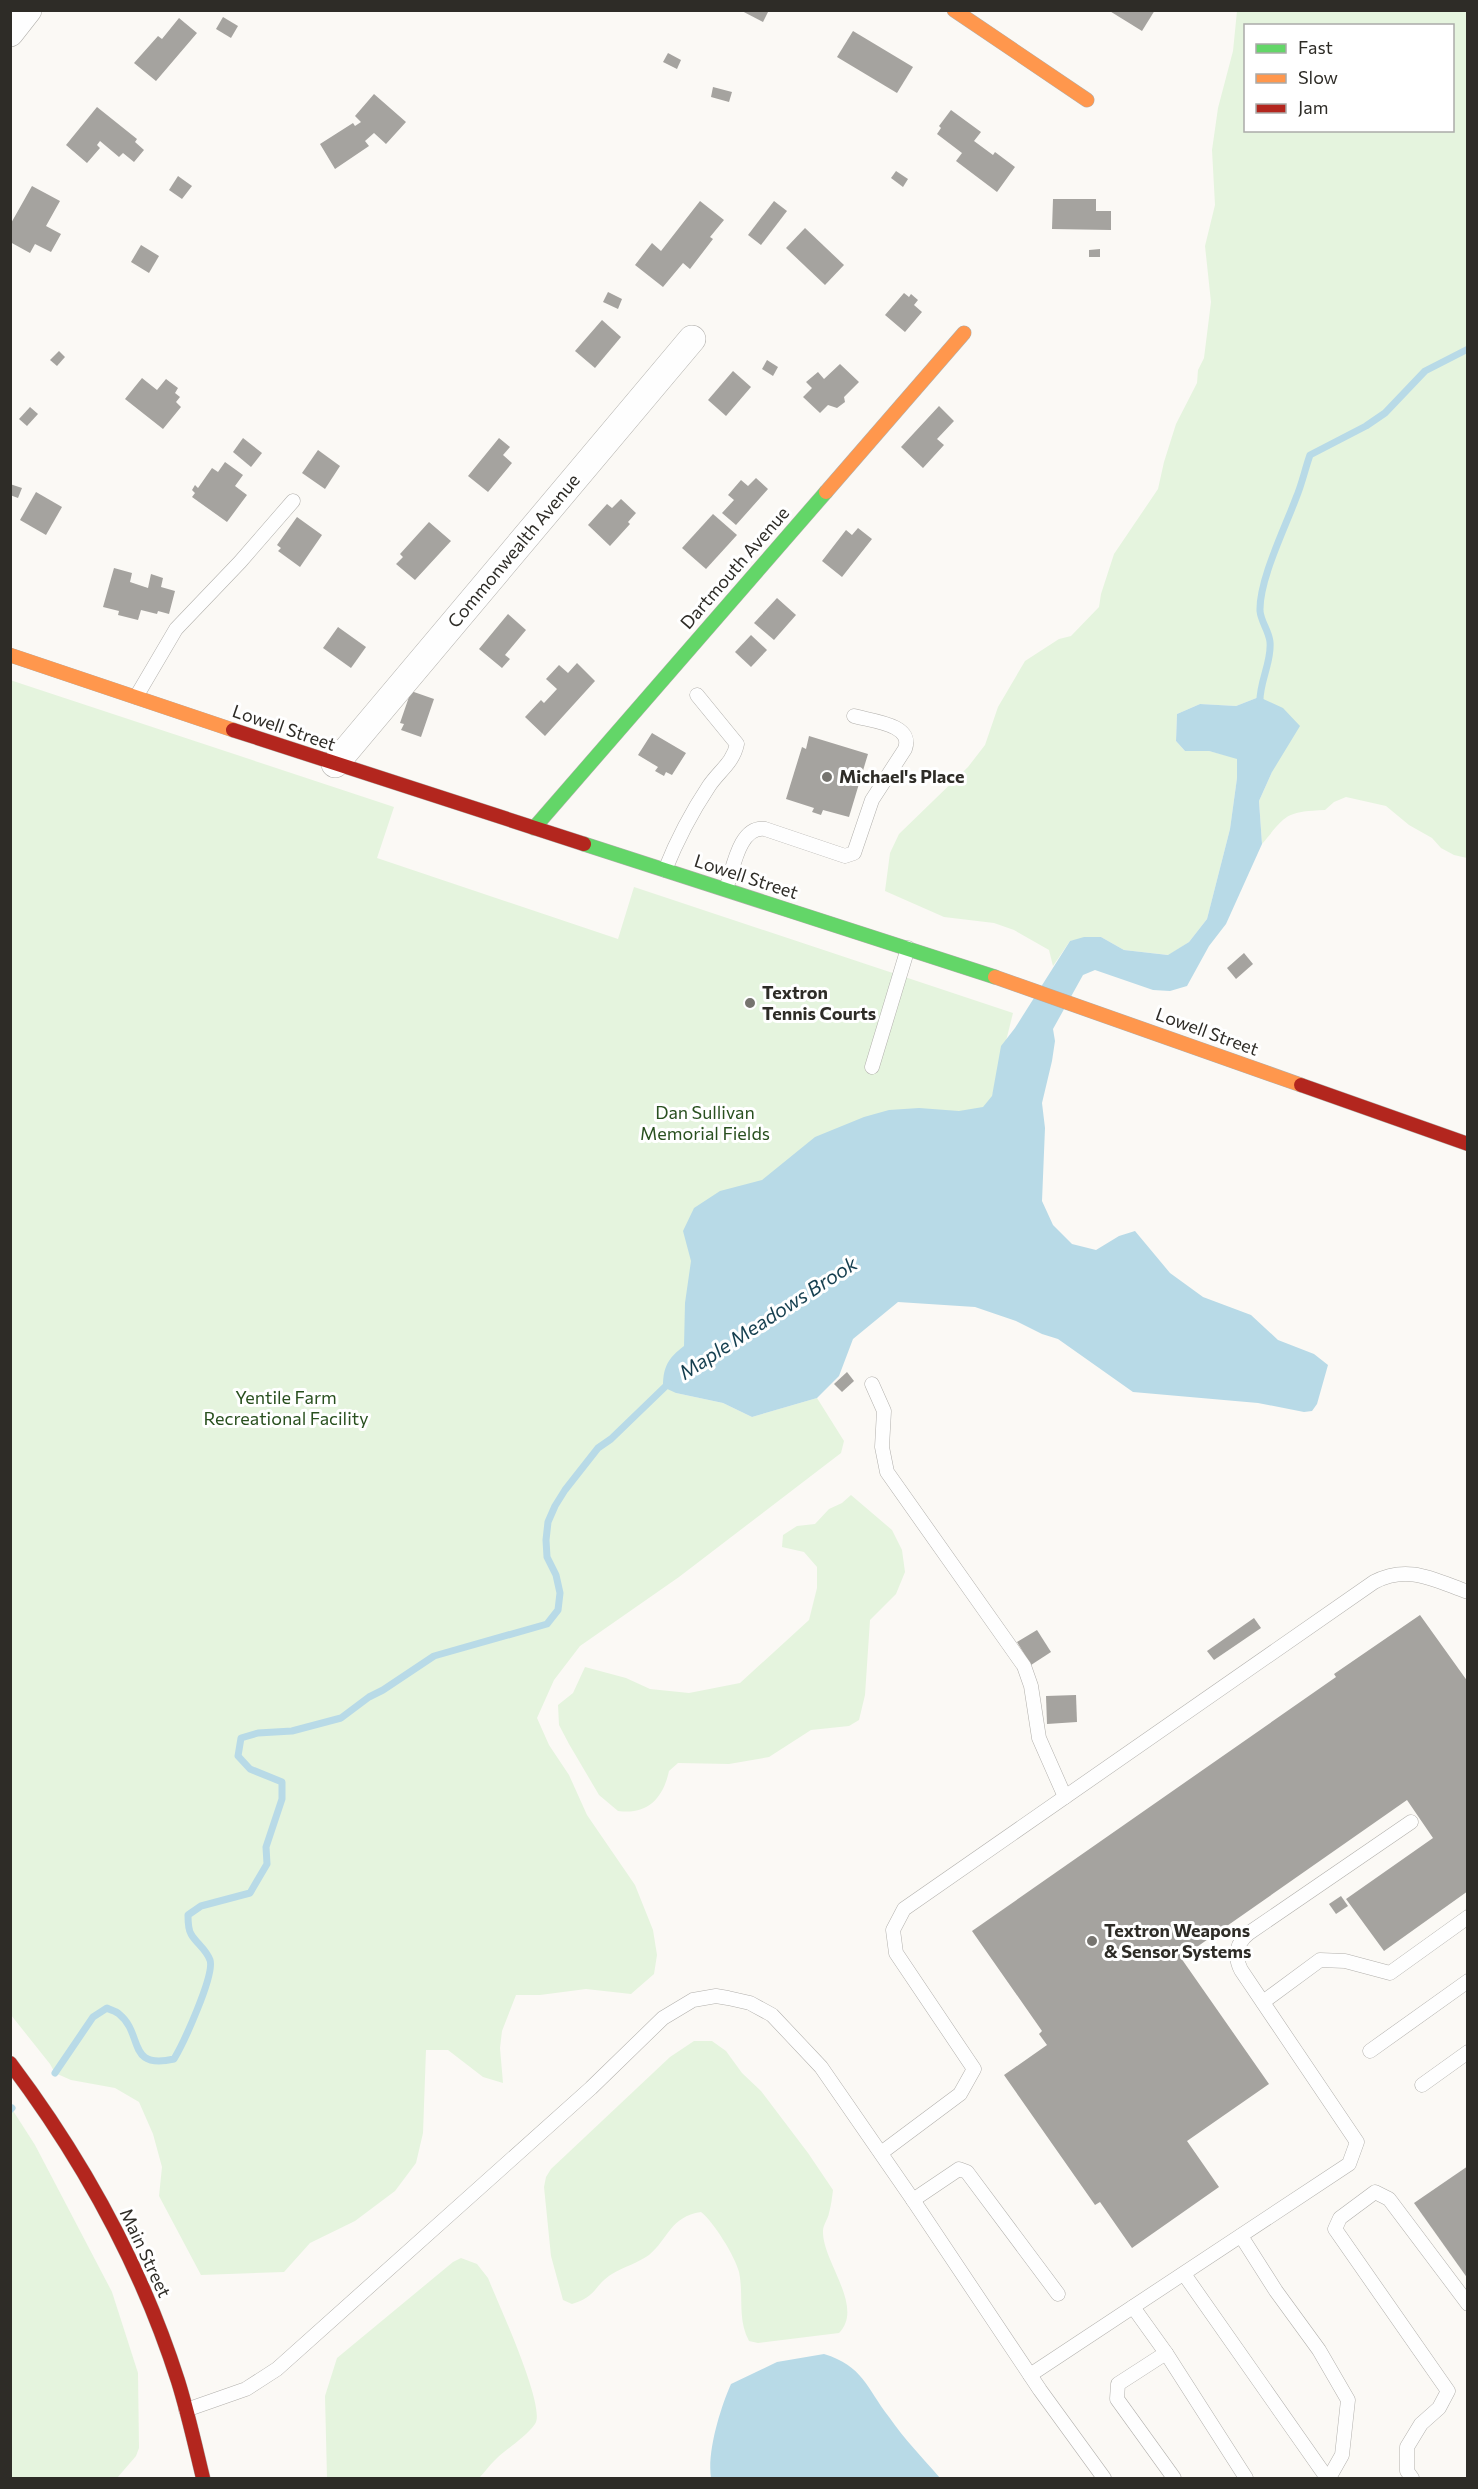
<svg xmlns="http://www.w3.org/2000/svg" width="1478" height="2489" viewBox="0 0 1478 2489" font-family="Commissioner,sans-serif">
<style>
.green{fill:#e5f4de;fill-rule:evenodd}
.water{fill:#b8dae7}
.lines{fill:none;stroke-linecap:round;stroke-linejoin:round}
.stream{stroke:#b8dae7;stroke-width:7}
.building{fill:#a5a39f}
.lane-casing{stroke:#b2b0ac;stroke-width:15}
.street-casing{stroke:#b2b0ac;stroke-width:28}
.fast-casing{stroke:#b2b0ac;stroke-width:15}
.slow-casing{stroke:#b2b0ac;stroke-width:15}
.jam-casing{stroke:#b2b0ac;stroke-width:15}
.lane{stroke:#fefefe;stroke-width:14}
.street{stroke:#fefefe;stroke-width:27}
.fast{stroke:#63d668;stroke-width:14}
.slow{stroke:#ff974d;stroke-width:14}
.jam{stroke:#b3261e;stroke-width:14}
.poi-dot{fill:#76746f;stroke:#fff;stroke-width:2}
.labels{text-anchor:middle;stroke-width:6;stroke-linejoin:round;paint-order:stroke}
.street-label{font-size:18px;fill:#2e2c27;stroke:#fff}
.poi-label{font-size:18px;font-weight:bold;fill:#2e2c27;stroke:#fff;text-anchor:start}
.park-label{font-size:18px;fill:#29501f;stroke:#fff}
.water-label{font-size:20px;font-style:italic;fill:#153f4f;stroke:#fff}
</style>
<rect width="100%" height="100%" fill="#fbf9f5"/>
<g class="green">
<path d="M1237,11H1467V858L1454,855L1441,848L1432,838L1409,825L1386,806L1346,797L1334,802L1325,810C1285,812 1287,814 1262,844L1259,801L1272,772L1259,697L1236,706L1200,704L1177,714L1176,741L1185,751H1209L1237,758V778L1230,829L1207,919L1189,942L1169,955L1124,950L1101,937L1070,941L1053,966L1049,950L1014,930L994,923L944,917L885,891L890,853L899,834L968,767L985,745L998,707L1025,661L1059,639L1071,636L1099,607L1101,594L1114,554L1158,489L1164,462L1176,424L1197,383L1198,370L1204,358L1211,302L1205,246L1215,205L1212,150L1218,108L1233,51ZM1246,26H1452V130H1246Z"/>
<path d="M10,680L394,807L377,858L618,939L634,887L1013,1013L968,1193L676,1393L723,1403L752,1417L817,1398L844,1441L841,1453L679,1577L580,1646L554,1680L537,1718L549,1745L569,1775L587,1815L635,1885L653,1930L657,1955L654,1974L631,1994L586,1989L540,1995H516L502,2031L500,2048L503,2083L483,2077L448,2050H426L423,2133L416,2163L395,2191L355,2221L310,2243L284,2272L201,2275L159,2196L162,2167L153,2134L139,2102L115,2088L71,2080L55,2073L50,2064L11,2015Z"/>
<path d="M851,1495L892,1530L902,1550L905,1572L896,1594L870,1620L865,1695L859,1720L849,1726L811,1730L769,1757L729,1764L678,1763L669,1771C663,1799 647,1815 618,1811L599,1795L569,1744L559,1725L558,1705L573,1693L585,1667L626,1678L650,1689L689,1693L740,1683L809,1620L817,1588V1567L804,1552L782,1547L783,1535L797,1526L815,1524L829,1509L842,1503Z"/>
<path d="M694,2041H712L726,2051L742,2073L761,2091L808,2153L833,2190C832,2198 831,2206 829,2213C828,2219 823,2225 823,2231C822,2261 865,2307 839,2333L758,2343L749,2341C737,2319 744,2295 739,2272C735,2256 713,2221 701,2212C670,2217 669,2238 649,2255C638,2263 623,2267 612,2274C593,2286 598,2296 572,2304L563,2300L551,2256L544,2187L546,2177L551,2169L670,2057Z"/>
<path d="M10,2106L35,2145L112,2292L138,2373L139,2448L136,2456L117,2478H11Z"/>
<path d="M461,2258L477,2264L488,2278C497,2301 547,2408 535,2424C524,2439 507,2448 494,2461C489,2466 484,2473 479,2478H327L325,2396L337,2358L453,2262Z"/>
</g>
<g class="water">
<path d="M1259,697L1283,708L1300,726L1272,772L1259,801L1262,844L1226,924L1209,946L1187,986L1170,991L1153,990L1095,970L1083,975L1053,1029L1055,1041L1052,1061L1042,1103L1045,1128L1042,1201L1053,1225L1072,1244L1096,1250L1119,1236L1135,1231L1170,1273L1203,1297L1251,1315L1278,1340L1314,1354L1328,1365L1317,1404L1312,1411L1304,1412L1258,1403L1133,1392L1058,1339L1042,1334L1016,1321L975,1307L898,1302L853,1339L839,1376L817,1398L752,1417L723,1403L676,1393L663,1387C663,1367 668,1358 684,1346L685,1303L691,1261L683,1231L694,1208L720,1191L762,1180L815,1137L864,1117L889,1110L919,1108L959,1111L983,1107L992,1096L1001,1046L1015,1028L1070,941L1084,937H1101L1124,950L1168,955L1189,942L1207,919L1230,829L1237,778V759L1209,751H1185L1176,741L1177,714L1200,704L1236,706Z"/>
<path d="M824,2354C863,2366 866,2387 889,2417C904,2439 923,2458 940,2478H711C707,2452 720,2409 731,2384L777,2362Z"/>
</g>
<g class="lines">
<g class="stream">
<path d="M1260,705C1258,684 1272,663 1270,642C1269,631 1261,622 1260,611C1259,580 1285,528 1296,498C1302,484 1305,469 1310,455L1366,426L1385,413L1425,371L1468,349"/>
<path d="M55,2073L93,2017L107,2008C110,2010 116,2011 119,2014C144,2034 126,2070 174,2059C183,2044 215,1975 210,1960C206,1949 196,1943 191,1934C188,1929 188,1921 188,1915L201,1906L250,1893L267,1864L266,1847L282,1799V1782L250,1769L238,1756L241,1738L258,1733L292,1731L341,1718L369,1697L383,1690L434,1656L547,1624L558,1610L560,1593L556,1575L547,1557L546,1540L548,1522L555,1506L565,1490L598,1448L611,1439L669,1383"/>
<path d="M10,2110L12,2108"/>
</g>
</g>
<g class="building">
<path d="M740,10H769L763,22Z"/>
<path d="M1108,10H1155L1142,31Z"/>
<path d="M223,17L238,26L231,38L216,29Z"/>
<path d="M179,18L197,33L156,81L134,63L158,36L162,39Z"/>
<path d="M853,31L913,67L897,93L837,57Z"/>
<path d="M668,53L681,60L677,69L663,62Z"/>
<path d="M713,87L732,92L729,102L711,97Z"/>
<path d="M374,94L406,122L386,144L374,133L365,141L369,146L335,169L320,144L353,123L355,126L361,122L355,116Z"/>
<path d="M97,107L137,139L135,142L144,150L134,162L123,153L119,157L100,141L97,145L100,148L87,163L66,145Z"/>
<path d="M951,110L981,132L974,141L993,155L995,152L1015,167L997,192L956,161L962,153L937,134L941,128L939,126Z"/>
<path d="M896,171L908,179L903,187L891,178Z"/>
<path d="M178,176L192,186L182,199L169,190Z"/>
<path d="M32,186L60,201L46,226L61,234L51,252L35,244L30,253L10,242V225Z"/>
<path d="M1053,199H1096V211H1111V230L1052,229Z"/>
<path d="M700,201L724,220L710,237L713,239L690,269L683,263L663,287L635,265L652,243L661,251Z"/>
<path d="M774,201L787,211L761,245L748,235Z"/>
<path d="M805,228L844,265L825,285L786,248Z"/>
<path d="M141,245L159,256L149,273L131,262Z"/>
<path d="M1100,249V257H1089V250Z"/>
<path d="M608,292L622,299L618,309L603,302Z"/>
<path d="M904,293L909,297L911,294L918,300L914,305L922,312L905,332L885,315Z"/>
<path d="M602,320L621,337L595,368L575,351Z"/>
<path d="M59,351L65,357L57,366L50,360Z"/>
<path d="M767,360L778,367L773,376L762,369Z"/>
<path d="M840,364L859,382L844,397L845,402L837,408L828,405L820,413L803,397L812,388L806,382L818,372L824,379Z"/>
<path d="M733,371L751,387L726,416L708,400Z"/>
<path d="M142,378L157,390L166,379L178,388L175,393L180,397L176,402L181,407L163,429L125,399Z"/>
<path d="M939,406L954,421L937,439L944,445L923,468L901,447Z"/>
<path d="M30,407L38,414L27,426L19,419Z"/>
<path d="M243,438L262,453L251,467L233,452Z"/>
<path d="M499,438L510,447L503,455L512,463L488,492L468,476Z"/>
<path d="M318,450L340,466L325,489L302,473Z"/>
<path d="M225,462L243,475L235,486L247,495L227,522L192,497L195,493L192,490L195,485L198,488L212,468L218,472Z"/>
<path d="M756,478L768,489L736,525L722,513L734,500L728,495L741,480L748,486Z"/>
<path d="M10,484L22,488L18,498L10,495Z"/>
<path d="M36,492L62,507L46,535L20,520Z"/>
<path d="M621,499L636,513L628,522L630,524L610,546L588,525L607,504L612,508Z"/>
<path d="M713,514L737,535L706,569L682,548Z"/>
<path d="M297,517L322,535L300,567L278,551L281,548L277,545Z"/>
<path d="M429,522L451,541L415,580L396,564L403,557L400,554Z"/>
<path d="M858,528L872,539L842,577L822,561L846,530L852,535Z"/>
<path d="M114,568L132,573L130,582L148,588L151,574L163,578L161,587L175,591L169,614L158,611L157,614L141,610L138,620L118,615L119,611L103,607Z"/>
<path d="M777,598L796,615L774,640L754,623Z"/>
<path d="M508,614L526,630L505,655L510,659L502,668L479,649Z"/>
<path d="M338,627L366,647L351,668L323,648Z"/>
<path d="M751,635L767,650L751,667L735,652Z"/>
<path d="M577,663L595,681L545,736L525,717L541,700L544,703L557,689L546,679L559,665L568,673Z"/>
<path d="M411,691L434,699L421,737L401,730L404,724L400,723Z"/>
<path d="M652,733L686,753L672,775L666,772L664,776L655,771L658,767L638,755Z"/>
<path d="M809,736L868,754L849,817L823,810L821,815L812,812L814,808L786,799L802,747L806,749Z"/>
<path d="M1244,953L1253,964L1236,979L1227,968Z"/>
<path d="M847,1372L854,1381L842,1392L834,1384Z"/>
<path d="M1420,1615L1468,1682V1891L1384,1951L1346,1899L1433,1838L1407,1800L1181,1958L1269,2084L1187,2141L1219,2187L1132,2248L1100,2202L1095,2205L1004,2075L1047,2045L1039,2034L1042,2031L972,1931L1336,1677L1334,1674Z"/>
<path d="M1254,1618L1261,1628L1214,1660L1207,1651Z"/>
<path d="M1037,1630L1051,1652L1031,1665L1017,1642Z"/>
<path d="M1076,1695L1077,1722L1047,1724L1046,1696Z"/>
<path d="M1341,1896L1348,1906L1336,1914L1329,1904Z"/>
<path d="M1468,2166V2279L1414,2203Z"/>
</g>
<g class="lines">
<defs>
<g id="lane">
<path d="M136,697L176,629L240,562L293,501"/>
<path d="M665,870C677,840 691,813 709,786C719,771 733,763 737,744L697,695"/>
<path d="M726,889C733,870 739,825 765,829L845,856L854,853L872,800L905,749C914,724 871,721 854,716"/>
<path d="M872,1067L908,948"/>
<path d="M872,1384L884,1411L882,1447L887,1472L1024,1666L1031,1686L1039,1738L1065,1797"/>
<path d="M1263,2002L1320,1960L1345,1961L1390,1973L1468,1917"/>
<path d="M1370,2051L1468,1981"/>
<path d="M1422,2085L1468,2052"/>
<path d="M881,2153L960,2094L974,2069L896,1953L893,1930L904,1909L1374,1582C1408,1564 1434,1580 1468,1592"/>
<path d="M913,2200L959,2169L967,2172L1058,2294"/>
<path d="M1241,2236L1276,2291L1319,2350L1348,2400L1342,2455L1329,2478"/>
<path d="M1184,2274L1327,2478"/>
<path d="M1133,2307L1166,2353L1246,2478"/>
<path d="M1166,2353L1118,2384L1117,2399L1174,2478"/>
<path d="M1030,2375L1349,2164L1357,2142L1241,1970C1234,1956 1236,1943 1249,1933L1411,1822"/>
<path d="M186,2410L246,2389L277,2369L591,2088L663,2018L693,2000L716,1996L728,1998L750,2003L772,2015L821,2067L913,2200L1040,2390L1104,2478"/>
<path d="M1412,2478L1407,2471V2447L1421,2424L1439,2408L1448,2391L1335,2229L1340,2218L1375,2192L1389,2199L1468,2304"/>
</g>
<g id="street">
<path d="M10,33L28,10"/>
<path d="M335,764L692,339"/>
</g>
<g id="fast">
<path d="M534,828L826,492"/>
<path d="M584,844L995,977"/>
</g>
<g id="slow">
<path d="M954,10L1087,100"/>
<path d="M826,492L964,333"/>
<path d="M10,655L233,730"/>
<path d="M995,977L1301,1085"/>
</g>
<g id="jam">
<path d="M233,730L584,844"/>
<path d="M1301,1085L1468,1144"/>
<path d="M10,2063C83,2160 141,2265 178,2381C188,2413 195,2445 203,2478"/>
</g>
</defs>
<use href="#lane" class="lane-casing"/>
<use href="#street" class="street-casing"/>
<use href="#fast" class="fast-casing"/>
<use href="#slow" class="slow-casing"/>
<use href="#jam" class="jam-casing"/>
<use href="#lane" class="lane"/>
<use href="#street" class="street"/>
<use href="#fast" class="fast"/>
<use href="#slow" class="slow"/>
<use href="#jam" class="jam"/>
</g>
<g class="poi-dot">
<circle cx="827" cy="777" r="6"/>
<circle cx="750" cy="1003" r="6"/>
<circle cx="1092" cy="1941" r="6"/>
</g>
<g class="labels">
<g class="street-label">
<text transform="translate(514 551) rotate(-50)" y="6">Commonwealth Avenue</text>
<text transform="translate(735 568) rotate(-49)" y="6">Dartmouth Avenue</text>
<text transform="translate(284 728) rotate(19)" y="6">Lowell Street</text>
<text transform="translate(746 877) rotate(18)" y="6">Lowell Street</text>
<text transform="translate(1207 1032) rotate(20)" y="6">Lowell Street</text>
<text transform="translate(145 2253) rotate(65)" y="6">Main Street</text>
</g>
<g class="poi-label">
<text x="839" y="783">Michael's Place</text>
<text x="762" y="999">Textron<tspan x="762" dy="21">Tennis Courts</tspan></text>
<text x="1104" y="1937">Textron Weapons<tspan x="1104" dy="21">&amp; Sensor Systems</tspan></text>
</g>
<g class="park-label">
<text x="705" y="1119">Dan Sullivan<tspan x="705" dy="21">Memorial Fields</tspan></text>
<text x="286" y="1404">Yentile Farm<tspan x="286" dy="21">Recreational Facility</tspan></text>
</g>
<g class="water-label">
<text transform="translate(768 1318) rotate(-33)" y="7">Maple Meadows Brook</text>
</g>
</g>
<rect width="1478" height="2489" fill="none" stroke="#2e2c27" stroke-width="24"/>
<rect x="1244" y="24" width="210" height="108" fill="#ffffff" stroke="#ababa9" stroke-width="1.5"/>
<rect x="1256" y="44" width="30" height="9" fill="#63d668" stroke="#ababa9" stroke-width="1.5"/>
<text x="1298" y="54" font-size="18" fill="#2e2c27">Fast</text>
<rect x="1256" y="74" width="30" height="9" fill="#ff974d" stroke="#ababa9" stroke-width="1.5"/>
<text x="1298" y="84" font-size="18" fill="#2e2c27">Slow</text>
<rect x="1256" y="104" width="30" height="9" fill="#b3261e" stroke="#ababa9" stroke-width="1.5"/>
<text x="1298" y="114" font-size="18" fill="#2e2c27">Jam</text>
</svg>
